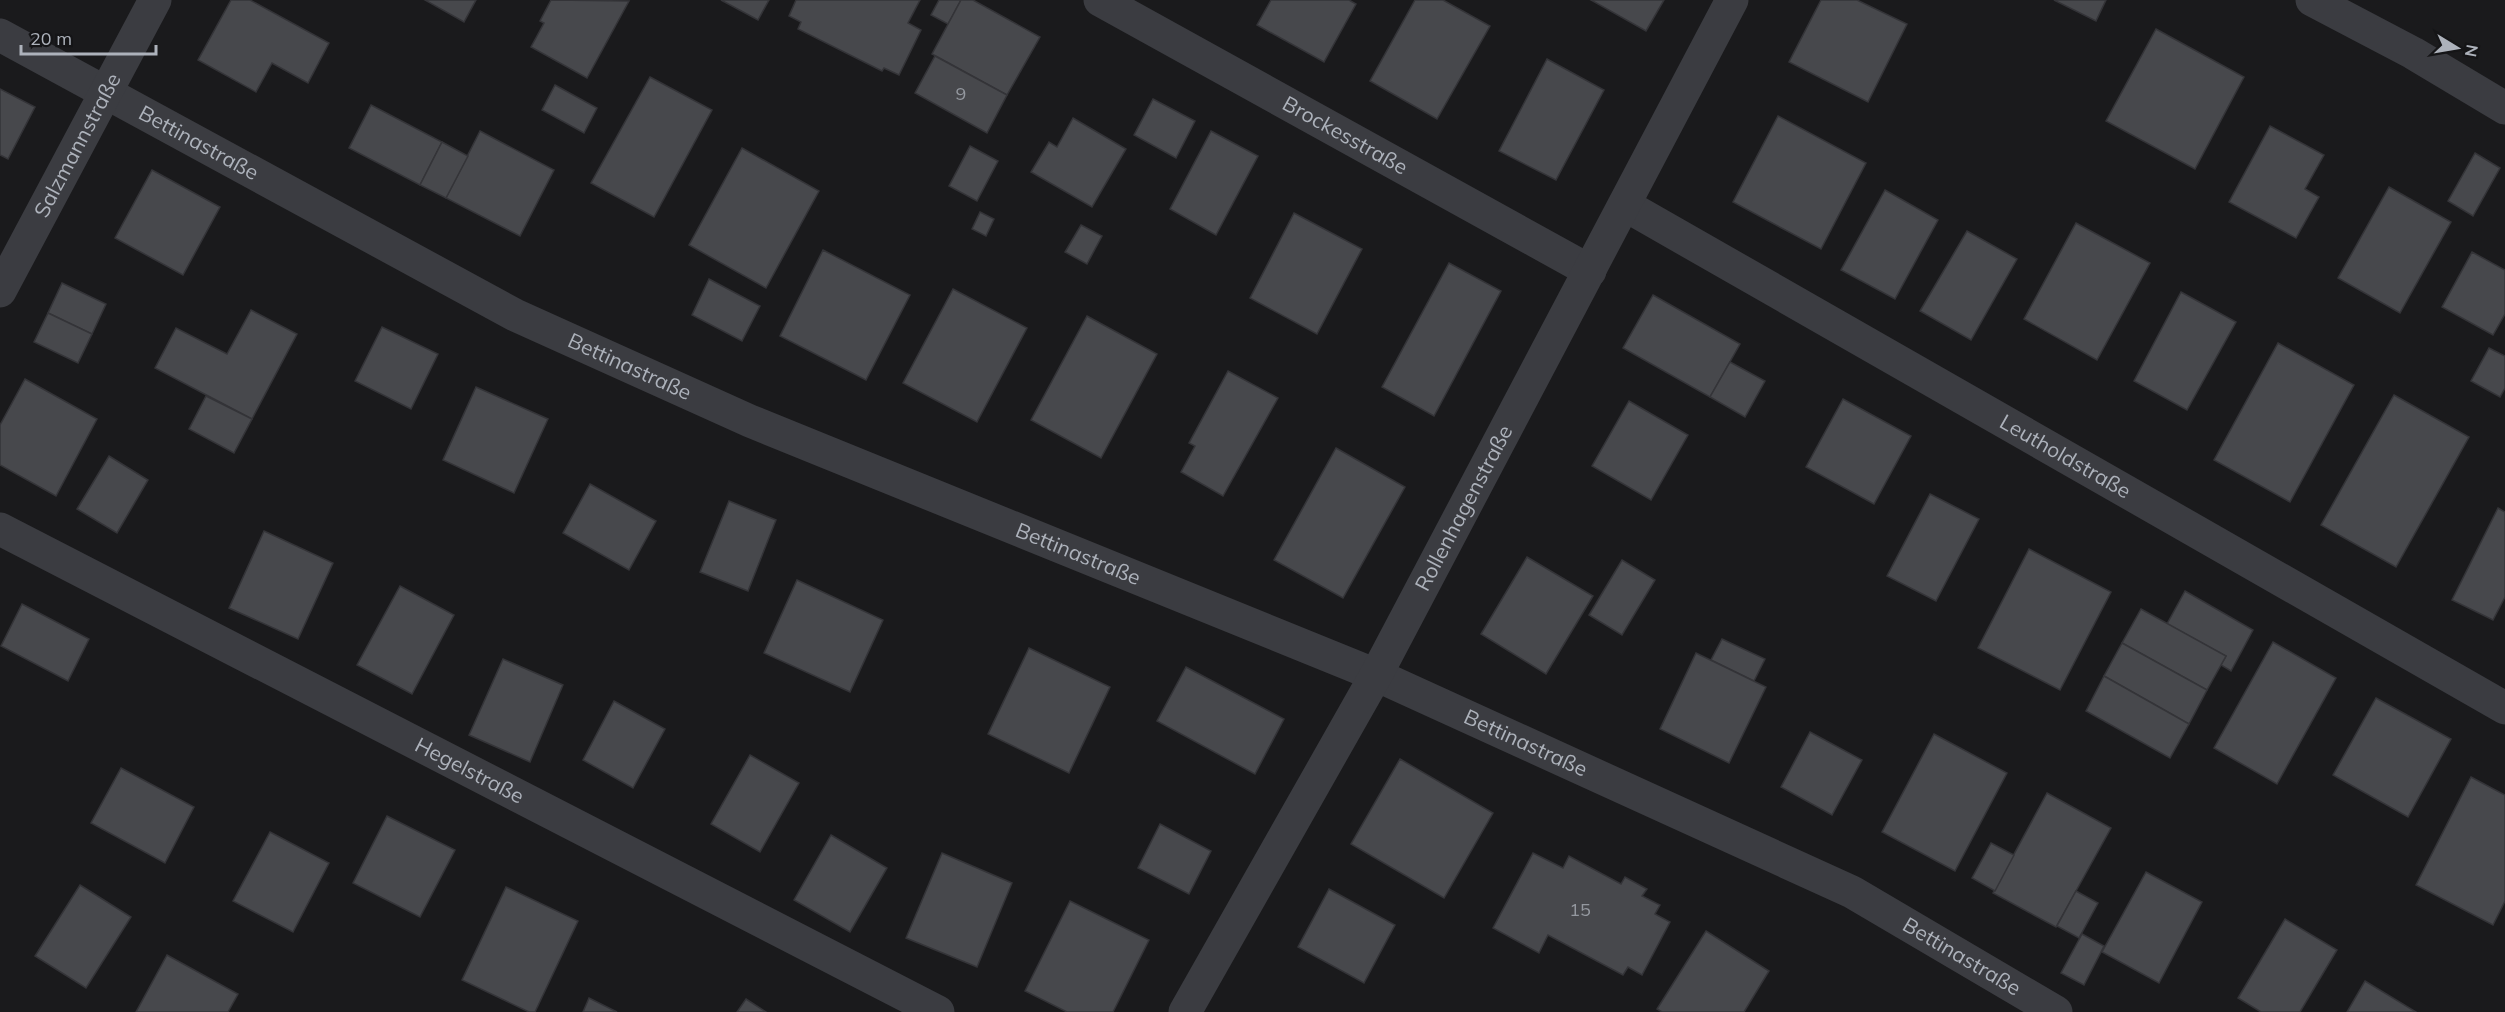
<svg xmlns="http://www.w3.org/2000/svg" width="2505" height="1012" viewBox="0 0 2505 1012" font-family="Mulish,sans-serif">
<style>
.building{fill:#47484c;stroke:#343438;stroke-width:1.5}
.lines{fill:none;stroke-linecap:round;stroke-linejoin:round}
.minor{stroke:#3b3c41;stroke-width:33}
.labels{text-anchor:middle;stroke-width:6;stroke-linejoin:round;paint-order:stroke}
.number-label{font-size:18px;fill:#94989f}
.street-label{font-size:21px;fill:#adb2bb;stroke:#151517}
</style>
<rect width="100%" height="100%" fill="#1a1a1c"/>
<g class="building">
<path d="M231,0H250L329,43L308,83L272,63L256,92L198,60Z"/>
<path d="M425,0H476L464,22Z"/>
<path d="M551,0L629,1L587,78L531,47L544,23L540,21Z"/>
<path d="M721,0H769L758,20Z"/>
<path d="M796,0H920L908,23L921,30L899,75L884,68L882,71L798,29L801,22L789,16Z"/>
<path d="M939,0H961L948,24L931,15Z"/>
<path d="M961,0H973L1040,37L1007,95L932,54Z"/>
<path d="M1271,0H1349L1356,4L1324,62L1257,25Z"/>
<path d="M1415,0H1443L1490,26L1437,119L1370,81Z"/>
<path d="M1591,0H1664L1646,31Z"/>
<path d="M1821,0H1857L1907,24L1868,102L1789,62Z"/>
<path d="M2054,0H2106L2096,21Z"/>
<path d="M2156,29L2244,77L2195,169L2106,121Z"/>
<path d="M935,56L1007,95L987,133L915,93Z"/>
<path d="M1547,59L1604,90L1556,180L1499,151Z"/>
<path d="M650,77L712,110L654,217L591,183Z"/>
<path d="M555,85L597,108L584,133L542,110Z"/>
<path d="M0,89L35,107L8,159L0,155Z"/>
<path d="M1153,99L1195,121L1176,158L1134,135Z"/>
<path d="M371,105L442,142L420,185L349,148Z"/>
<path d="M1778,116L1866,163L1821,249L1733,202Z"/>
<path d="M1073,118L1126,149L1092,207L1031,172L1049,142L1057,147Z"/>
<path d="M2270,126L2324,155L2305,189L2319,197L2296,238L2229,202Z"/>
<path d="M480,131L554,170L520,236L446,198Z"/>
<path d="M1211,131L1258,156L1216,235L1170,209Z"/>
<path d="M442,142L468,156L446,198L420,185Z"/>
<path d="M970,146L998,161L977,201L949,186Z"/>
<path d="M742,148L819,191L766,288L689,245Z"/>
<path d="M2475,153L2500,168L2473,216L2448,201Z"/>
<path d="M152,170L220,207L183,275L115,238Z"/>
<path d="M2389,187L2451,222L2400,313L2338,278Z"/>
<path d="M1885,190L1938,220L1895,299L1841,270Z"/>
<path d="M980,212L994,219L986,236L972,229Z"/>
<path d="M1294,213L1362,249L1317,334L1250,298Z"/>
<path d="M2076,223L2150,263L2097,360L2024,319Z"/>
<path d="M1081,225L1102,236L1087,264L1065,252Z"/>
<path d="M1967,231L2017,259L1971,340L1920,311Z"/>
<path d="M823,250L910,295L866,380L780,336Z"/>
<path d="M2472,252L2505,270V314L2493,335L2442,307Z"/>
<path d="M1449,263L1501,291L1434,416L1382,387Z"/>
<path d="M709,279L760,306L742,341L692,315Z"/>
<path d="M62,283L106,304L92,334L48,313Z"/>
<path d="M953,289L1027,328L977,422L903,383Z"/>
<path d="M2181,292L2236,322L2187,410L2134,381Z"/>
<path d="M1653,295L1740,344L1710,397L1623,348Z"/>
<path d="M251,310L297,334L252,419L155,368L176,328L227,354Z"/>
<path d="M48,313L92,334L78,363L34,342Z"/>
<path d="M1087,316L1157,354L1101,458L1031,420Z"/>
<path d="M382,327L438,354L411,409L355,381Z"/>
<path d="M2278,343L2354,385L2290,502L2214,460Z"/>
<path d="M2489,348L2505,356V388L2500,397L2471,381Z"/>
<path d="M1730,362L1765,381L1745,417L1710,397Z"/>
<path d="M1228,371L1278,398L1223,496L1181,472L1195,446L1189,443Z"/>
<path d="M25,379L97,419L56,496L0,465V425Z"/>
<path d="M476,387L548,419L514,493L443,460Z"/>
<path d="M2394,395L2469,437L2396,567L2321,525Z"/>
<path d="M206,396L252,419L234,453L189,429Z"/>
<path d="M1843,399L1911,436L1874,504L1806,467Z"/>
<path d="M1629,401L1688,435L1651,500L1592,466Z"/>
<path d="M1336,448L1405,487L1343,598L1274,560Z"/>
<path d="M109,456L148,480L117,533L77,509Z"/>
<path d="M590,484L656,521L629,570L563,533Z"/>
<path d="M1930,494L1979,519L1936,601L1887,576Z"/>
<path d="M729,501L776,520L748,591L700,572Z"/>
<path d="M2498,508L2505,512V597L2493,620L2452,600Z"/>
<path d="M264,531L333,563L298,639L229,608Z"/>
<path d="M2029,549L2111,592L2060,690L1978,648Z"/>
<path d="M1527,557L1593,596L1546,674L1481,634Z"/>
<path d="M1622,560L1655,580L1622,635L1589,615Z"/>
<path d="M797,580L883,620L850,692L764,653Z"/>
<path d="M400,586L454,615L412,694L357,665Z"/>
<path d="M2185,591L2253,630L2231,671L2221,665L2226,656L2167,624Z"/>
<path d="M22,604L89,639L68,681L1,646Z"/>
<path d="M2141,609L2226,656L2207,690L2122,643Z"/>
<path d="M1722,639L1765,659L1754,681L1711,660Z"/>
<path d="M2273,642L2336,678L2277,784L2214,748Z"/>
<path d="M2122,643L2207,690L2189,724L2104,676Z"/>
<path d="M1029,648L1110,687L1069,773L988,734Z"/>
<path d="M1696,653L1766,687L1729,763L1660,729Z"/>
<path d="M503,659L563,685L530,762L469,735Z"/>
<path d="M1186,667L1284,719L1255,774L1157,721Z"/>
<path d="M2104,676L2189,724L2170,758L2086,711Z"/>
<path d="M2376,698L2451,739L2408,817L2333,775Z"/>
<path d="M614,701L665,729L633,788L583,760Z"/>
<path d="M1810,732L1862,760L1832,815L1781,787Z"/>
<path d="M1934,734L2007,773L1955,871L1882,832Z"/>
<path d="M750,755L799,783L760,852L711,824Z"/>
<path d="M1400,759L1493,813L1444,898L1351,844Z"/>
<path d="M121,768L194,807L165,863L91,823Z"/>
<path d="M2471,777L2505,795V901L2493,925L2416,885Z"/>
<path d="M2047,793L2111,828L2056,927L1993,893Z"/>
<path d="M387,816L455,850L420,917L353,883Z"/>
<path d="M1160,824L1211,851L1189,894L1138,868Z"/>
<path d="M270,832L329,863L293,932L233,901Z"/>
<path d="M831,835L887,868L850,932L794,900Z"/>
<path d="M1991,843L2014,855L1995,891L1972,878Z"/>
<path d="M942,853L1012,883L977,967L906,938Z"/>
<path d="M1533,853L1563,868L1569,856L1621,884L1625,877L1647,889L1642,896L1660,905L1655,914L1670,922L1642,975L1628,967L1623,975L1548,935L1539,953L1493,928Z"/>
<path d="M2146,872L2202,902L2159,983L2102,952Z"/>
<path d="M80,885L131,917L86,988L35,956Z"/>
<path d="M506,887L578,921L535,1012H529L462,980Z"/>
<path d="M1329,889L1395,925L1364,983L1298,947Z"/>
<path d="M2076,891L2098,903L2079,938L2057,926Z"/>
<path d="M1070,901L1149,940L1113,1012H1067L1025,991Z"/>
<path d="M2285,919L2337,950L2300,1012H2261L2238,998Z"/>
<path d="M1706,931L1769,971L1744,1012H1662L1657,1009Z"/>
<path d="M2082,934L2104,946L2084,985L2061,973Z"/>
<path d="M167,955L238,994L228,1012H136Z"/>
<path d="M2365,981L2416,1012H2347Z"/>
<path d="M589,998L617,1012H583Z"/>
<path d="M746,999L766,1012H737Z"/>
</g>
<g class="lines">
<g class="minor">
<path id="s1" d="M1100,0L1590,271"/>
<path d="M2312,0L2413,53L2505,108"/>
<path id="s2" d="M0,35L515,315L750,421L1376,675L1852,892L2056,1012"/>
<path id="s3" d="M1625,205L2505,708"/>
<path id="s4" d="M0,291L155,0"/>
<path id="s5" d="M0,529L938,1012"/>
<path id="s6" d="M1185,1012L1376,675L1732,0"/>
</g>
</g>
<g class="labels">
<g class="number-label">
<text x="961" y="100">9</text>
<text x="1580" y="916">15</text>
</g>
<g class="street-label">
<text dy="7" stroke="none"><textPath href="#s1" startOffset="280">Brockesstraße</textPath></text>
<text dy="7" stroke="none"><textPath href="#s2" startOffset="226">Bettinastraße</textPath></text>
<text dy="7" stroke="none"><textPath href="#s4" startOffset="165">Salzmannstraße</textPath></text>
<text dy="7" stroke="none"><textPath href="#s2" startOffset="712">Bettinastraße</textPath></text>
<text dy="7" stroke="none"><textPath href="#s3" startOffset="507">Leutholdstraße</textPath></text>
<text dy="7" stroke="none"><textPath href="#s6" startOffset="576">Rollenhagenstraße</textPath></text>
<text dy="7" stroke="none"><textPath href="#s2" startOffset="1198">Bettinastraße</textPath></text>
<text dy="7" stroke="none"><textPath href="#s2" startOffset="1684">Bettinastraße</textPath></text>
<text dy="7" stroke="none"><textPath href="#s5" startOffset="528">Hegelstraße</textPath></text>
<text dy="7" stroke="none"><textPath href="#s2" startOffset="2170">Bettinastraße</textPath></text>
</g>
</g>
<g transform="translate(2457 48) rotate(101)" stroke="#151517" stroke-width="4.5" paint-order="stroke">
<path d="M0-4.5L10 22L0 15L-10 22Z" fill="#adb2bb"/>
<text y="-9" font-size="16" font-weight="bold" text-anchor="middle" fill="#adb2bb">N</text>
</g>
<path d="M21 45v9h135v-9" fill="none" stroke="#adb2bb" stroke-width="3"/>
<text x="30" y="45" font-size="18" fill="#adb2bb" stroke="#151517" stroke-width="4.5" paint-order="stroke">20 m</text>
</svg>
